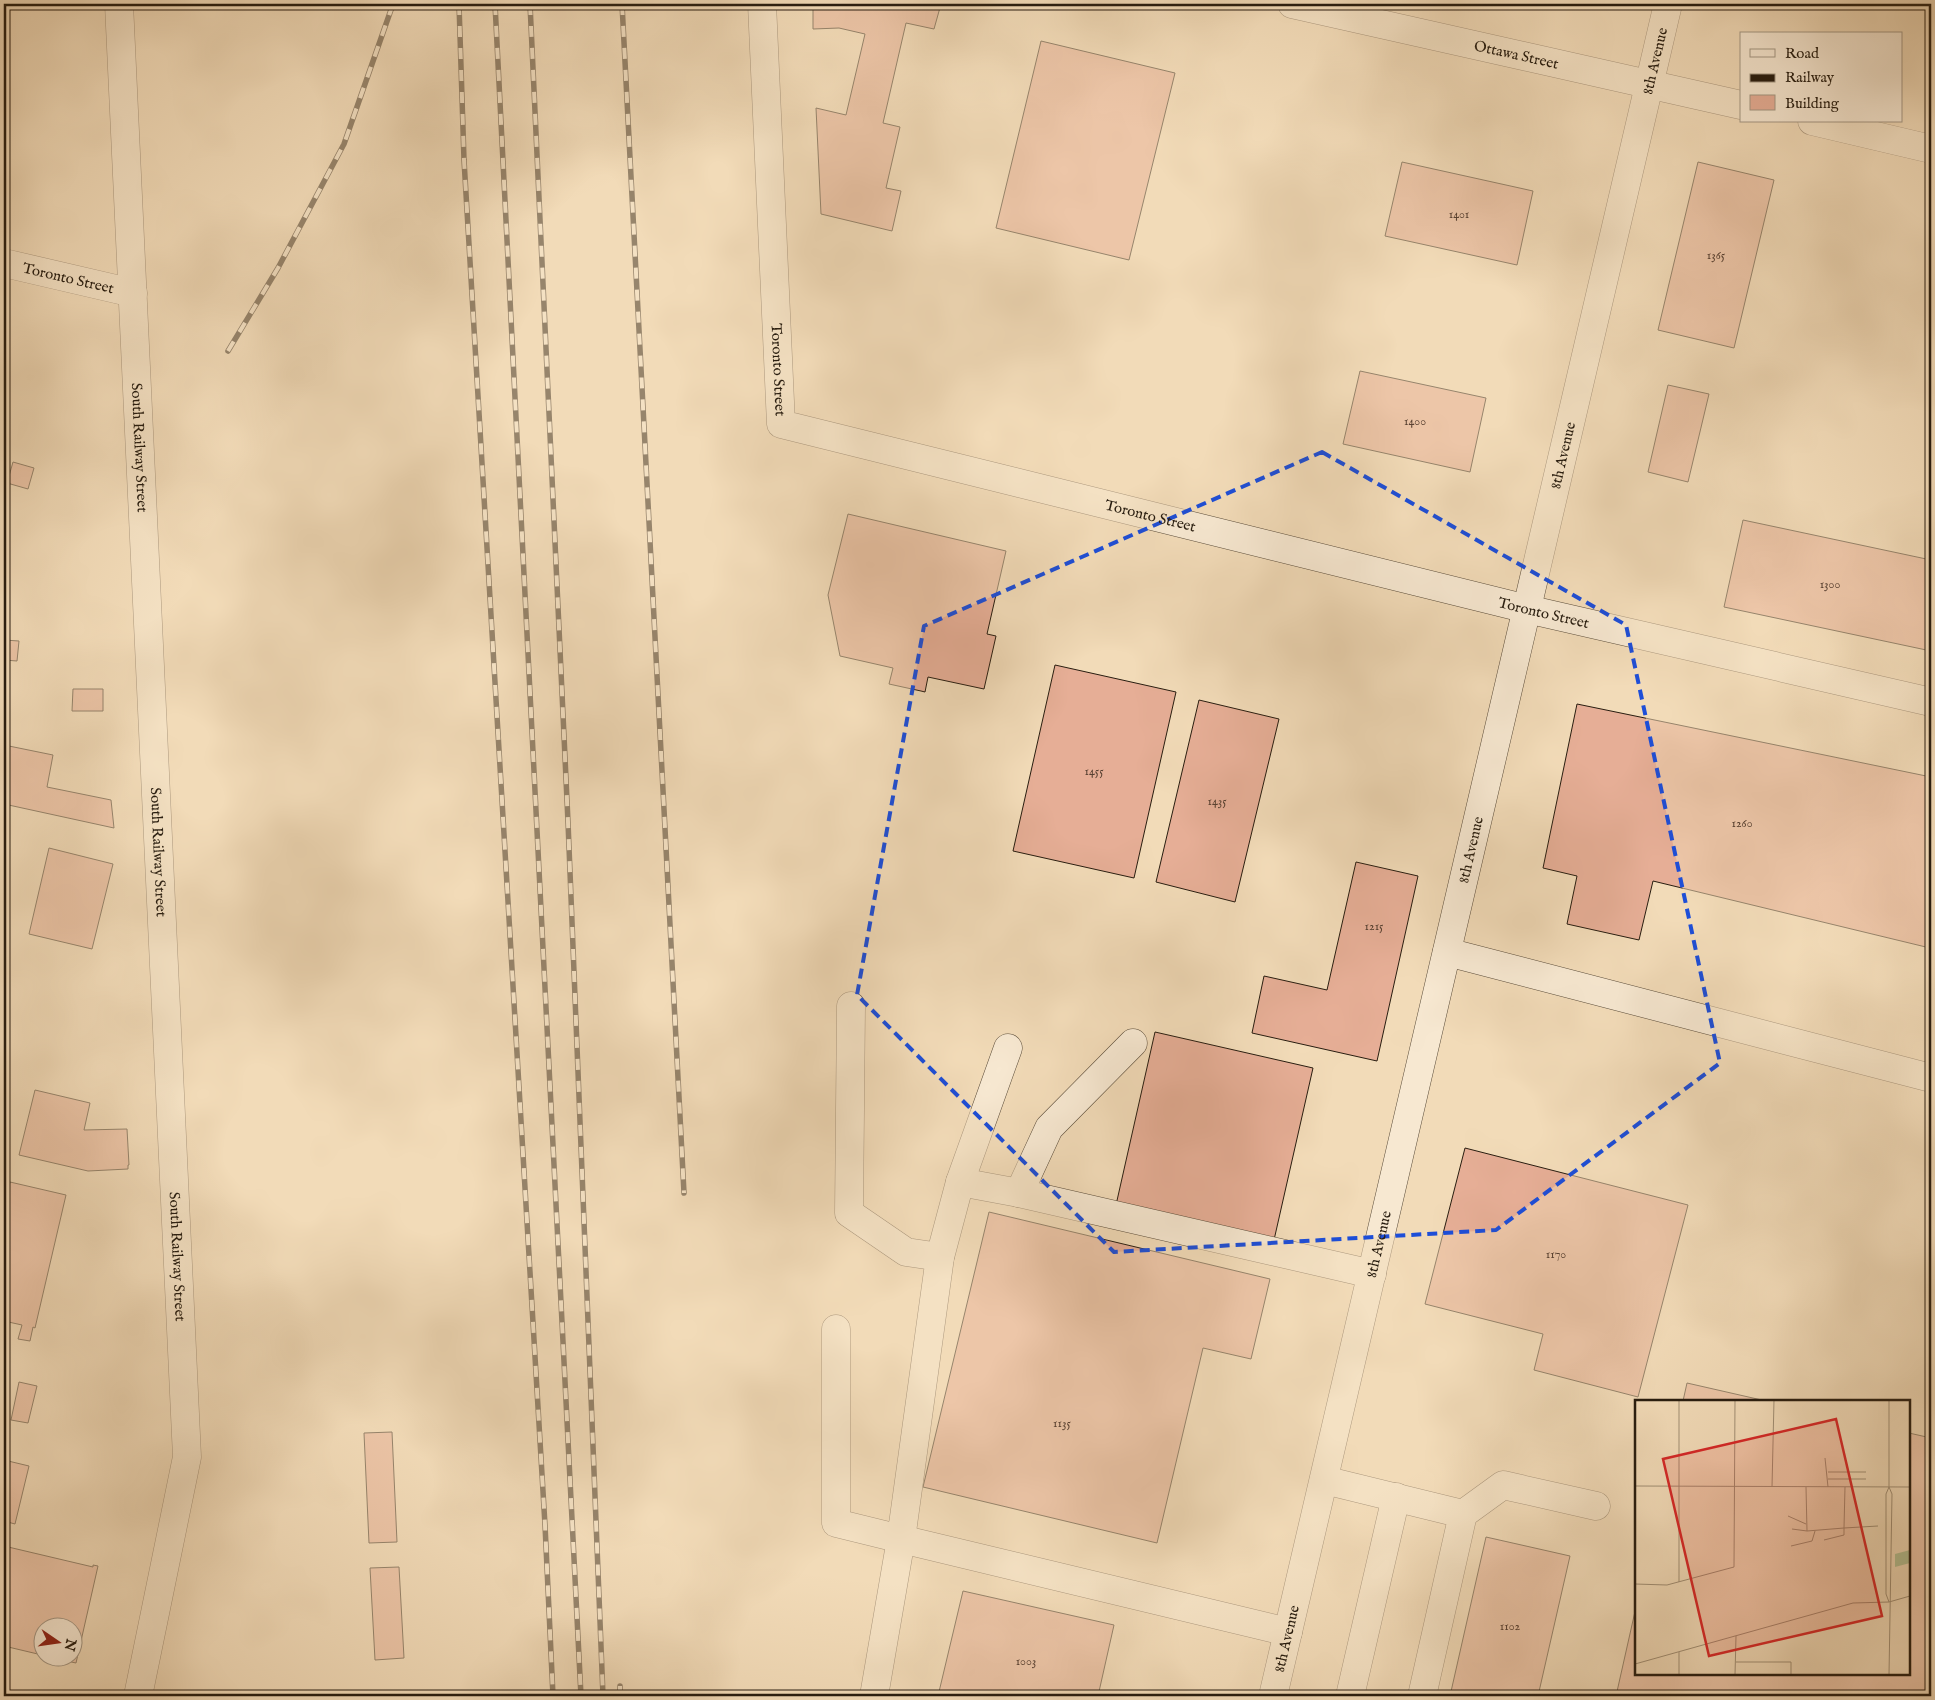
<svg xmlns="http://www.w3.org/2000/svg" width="1935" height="1700" viewBox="0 0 1935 1700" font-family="'IM FELL English',serif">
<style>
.building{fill:#e6ae96;stroke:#281d10}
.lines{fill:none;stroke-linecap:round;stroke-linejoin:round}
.minor-casing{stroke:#5a4c3a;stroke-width:29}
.minor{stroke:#f7e8d1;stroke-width:28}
.rail-casing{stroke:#281d10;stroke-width:5.5}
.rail{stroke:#f7e8d1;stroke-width:4;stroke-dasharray:11;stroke-linecap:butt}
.marked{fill:none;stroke:#1d4ed8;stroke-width:4;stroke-dasharray:10 6;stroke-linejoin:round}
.labels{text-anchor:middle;stroke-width:4;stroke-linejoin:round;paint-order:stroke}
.number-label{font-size:12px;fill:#584132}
.street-label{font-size:15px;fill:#281d10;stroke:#f7e8d1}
.inset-road{fill:none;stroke:#a18f75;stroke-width:1}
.view{fill:#d62828;fill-opacity:0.15;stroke:#d62828;stroke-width:2.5}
.inset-edge{fill:none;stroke:#281d10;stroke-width:2.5}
</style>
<rect width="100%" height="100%" fill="#f2dbb8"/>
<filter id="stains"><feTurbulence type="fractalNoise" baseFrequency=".004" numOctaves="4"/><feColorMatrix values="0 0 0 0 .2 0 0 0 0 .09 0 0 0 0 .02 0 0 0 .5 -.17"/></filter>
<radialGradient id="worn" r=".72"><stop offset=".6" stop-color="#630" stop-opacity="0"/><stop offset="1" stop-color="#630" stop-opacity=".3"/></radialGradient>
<g class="building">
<path d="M813,4H941L934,29L906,23L883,123L900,127L886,188L901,191L892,231L821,214L816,108L846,115L865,34L839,28L813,29Z"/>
<path d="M1041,41L1175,73L1129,260L996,228Z"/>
<path d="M1402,162L1533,191L1517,265L1385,236Z"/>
<path d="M1698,162L1774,180L1734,348L1658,330Z"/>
<path d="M1360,371L1486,398L1470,472L1343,444Z"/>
<path d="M1668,385L1709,394L1688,482L1648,472Z"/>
<path d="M13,462L34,468L28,489L7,483Z"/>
<path d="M848,514L1006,551L987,634L996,636L984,689L928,677L925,692L921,691L889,684L893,668L840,656L828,595Z"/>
<path d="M1743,520L1931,560V651L1724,607Z"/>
<path d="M4,640L19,641L17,661L4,660Z"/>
<path d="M1055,665L1176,692L1134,878L1013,851Z"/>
<path d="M73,689H103V711H72Z"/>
<path d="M1199,700L1279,719L1235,902L1156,882Z"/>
<path d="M1577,704L1931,777V941L1930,948L1653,881L1639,940L1567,924L1577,876L1543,868Z"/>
<path d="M4,745L53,755L47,787L111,800L114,828L4,804Z"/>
<path d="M49,848L113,864L92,949L29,934Z"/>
<path d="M1356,862L1418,876L1377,1061L1252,1033L1264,976L1327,990Z"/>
<path d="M1155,1032L1313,1068L1274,1240L1116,1205Z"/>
<path d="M35,1090L90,1103L84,1130L127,1129L129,1165H128V1169L88,1171L19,1155Z"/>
<path d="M1465,1148L1688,1205L1638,1397L1534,1370L1543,1334L1425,1304Z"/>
<path d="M10,1182L66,1195L35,1328L33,1327L30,1341L18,1339L22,1325L4,1321V1210Z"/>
<path d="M989,1212L1270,1279L1251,1359L1203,1348L1157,1543L923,1487Z"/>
<path d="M19,1382L37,1386L28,1423L11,1420Z"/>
<path d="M1687,1383L1766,1401H1683Z"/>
<path d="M392,1432L397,1542L369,1543L364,1433Z"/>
<path d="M1909,1433L1931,1438V1696H1616L1636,1607V1674H1909Z"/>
<path d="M4,1460L29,1466L15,1524L4,1521Z"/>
<path d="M1486,1537L1570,1556L1538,1696H1450Z"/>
<path d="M4,1546L93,1567V1565L98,1566L76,1663L53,1658H72V1628H42V1655L4,1646Z"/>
<path d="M399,1567L404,1658L375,1660L370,1568Z"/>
<path d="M963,1591L1114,1625L1098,1696H938Z"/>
</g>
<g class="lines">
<defs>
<g id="minor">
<path id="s1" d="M119,4L187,1457L138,1696"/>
<path id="s2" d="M762,4L781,424L1527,609L1931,702"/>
<path id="s3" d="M1292,4L1741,105"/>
<path d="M1812,121L1931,149"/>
<path id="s4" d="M4,263L133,293"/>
<path d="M1447,952L1931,1078"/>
<path d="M851,1006L849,1213L906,1252L940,1257"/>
<path d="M960,1182L1008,1048"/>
<path d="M1019,1193L1049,1128L1133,1043"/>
<path d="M836,1329V1523L901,1539L940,1257L960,1182L1019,1193L1372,1274"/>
<path d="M1324,1480L1463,1514L1503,1485L1596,1506"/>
<path d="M874,1696L901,1539L1288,1632"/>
<path id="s5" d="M1273,1696L1668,4"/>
<path d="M1350,1696L1396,1497"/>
<path d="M1422,1696L1463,1514"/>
</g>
</defs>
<use href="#minor" class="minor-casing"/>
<use href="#minor" class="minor"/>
<defs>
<g id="rail">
<path d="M459,4L464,160L545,1525L553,1696"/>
<path d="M495,4L581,1696"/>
<path d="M530,4L568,822L603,1696"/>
<path d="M622,4L684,1193"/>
<path d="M228,351L278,268L344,144L393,4"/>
<path d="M620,1686V1696"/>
</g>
</defs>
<use href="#rail" class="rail-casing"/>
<use href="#rail" class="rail"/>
</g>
<path d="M0 0H1935V1700H0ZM1322,452L1626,625L1720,1063L1496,1230L1114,1252L857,995L924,626Z" fill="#f2dbb8" fill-opacity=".55" fill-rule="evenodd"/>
<path class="marked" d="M1322,452L1626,625L1720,1063L1496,1230L1114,1252L857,995L924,626Z"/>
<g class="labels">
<g class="number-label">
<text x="1459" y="218">1401</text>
<text x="1716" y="259">1365</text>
<text x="1415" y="425">1400</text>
<text x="1830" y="588">1300</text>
<text x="1094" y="775">1455</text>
<text x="1217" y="805">1435</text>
<text x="1742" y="827">1260</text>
<text x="1374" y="930">1215</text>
<text x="1556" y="1258">1170</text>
<text x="1062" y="1427">1135</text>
<text x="1510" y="1630">1102</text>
<text x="1026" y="1665">1003</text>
</g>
<g class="street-label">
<text dy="5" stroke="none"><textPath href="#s3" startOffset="230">Ottawa Street</textPath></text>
<text dy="5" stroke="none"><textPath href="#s5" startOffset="1679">8th Avenue</textPath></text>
<text dy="5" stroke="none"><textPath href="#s4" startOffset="66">Toronto Street</textPath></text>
<text dy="5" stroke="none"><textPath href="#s2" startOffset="366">Toronto Street</textPath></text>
<text dy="5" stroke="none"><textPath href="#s1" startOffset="444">South Railway Street</textPath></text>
<text dy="5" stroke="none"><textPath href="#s5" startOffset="1274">8th Avenue</textPath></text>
<text dy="5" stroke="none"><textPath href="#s2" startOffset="801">Toronto Street</textPath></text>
<text dy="5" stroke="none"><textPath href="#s2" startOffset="1206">Toronto Street</textPath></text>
<text dy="5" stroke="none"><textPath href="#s5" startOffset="869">8th Avenue</textPath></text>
<text dy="5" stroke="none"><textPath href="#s1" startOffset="849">South Railway Street</textPath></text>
<text dy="5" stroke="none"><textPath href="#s5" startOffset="464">8th Avenue</textPath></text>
<text dy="5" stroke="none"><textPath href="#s1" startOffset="1254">South Railway Street</textPath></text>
<text dy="5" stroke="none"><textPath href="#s5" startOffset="59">8th Avenue</textPath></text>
</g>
</g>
<g transform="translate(1635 1400)">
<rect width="275" height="275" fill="#f2dbb8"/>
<path d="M275,150V163L260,167V154Z" fill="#b4c194"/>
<path class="inset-road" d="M44,0V182M254,0V87L257,94L254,275M190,58L193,87M193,72H231M193,79H231M0,86L275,87M137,87L139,0M171,87L172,131L209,128V135L189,140M210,87L209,128L243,126M254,87L251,94V194L254,202M153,116L171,124M157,129L172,131M156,146L177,141L180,131M0,184L32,185L99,167L100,0M101,262H156V275M0,264L218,203L254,202L275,196M44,275V252M100,275L101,236"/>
<path class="view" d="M201,19L247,216L74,256L28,59Z"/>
<rect width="275" height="275" class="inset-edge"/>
</g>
<rect width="1935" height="1700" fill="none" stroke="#f2dbb8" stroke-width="20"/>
<rect x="5" y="5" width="1925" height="1690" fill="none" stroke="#281d10" stroke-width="2.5"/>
<rect x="10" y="10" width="1915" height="1680" fill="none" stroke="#281d10"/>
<rect x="1740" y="32" width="162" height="90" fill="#f7e8d1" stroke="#a49784"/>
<rect x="1750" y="49" width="25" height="8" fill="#f7e8d1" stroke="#a49784"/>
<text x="1785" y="58" font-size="15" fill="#281d10">Road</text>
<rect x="1750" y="74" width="25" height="8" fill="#281d10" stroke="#a49784"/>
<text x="1785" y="82" font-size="15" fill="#281d10">Railway</text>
<rect x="1750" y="95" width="25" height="15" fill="#e6ae96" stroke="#a49784"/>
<text x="1785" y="108" font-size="15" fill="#281d10">Building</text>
<g transform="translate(58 1642) rotate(103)"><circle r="24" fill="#f7e8d1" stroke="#a49784"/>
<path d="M0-4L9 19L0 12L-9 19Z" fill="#8f2418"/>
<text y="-8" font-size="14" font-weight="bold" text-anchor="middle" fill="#281d10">N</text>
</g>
<rect width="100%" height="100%" filter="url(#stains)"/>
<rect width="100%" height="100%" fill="url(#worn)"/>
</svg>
